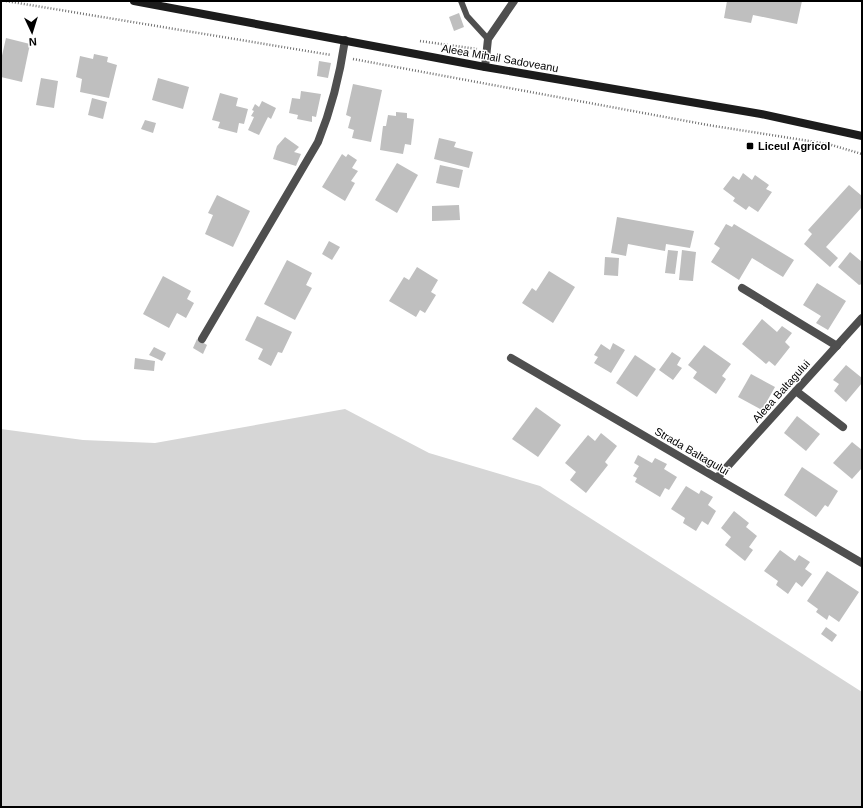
<svg xmlns="http://www.w3.org/2000/svg" width="863" height="808" viewBox="0 0 863 808" font-family="Arial,sans-serif">
<style>
.green{fill:#d6d6d6}
.building{fill:#bfbfbf}
.lines{fill:none;stroke-linecap:round;stroke-linejoin:round}
.path{stroke:#717171;stroke-width:2.5;stroke-dasharray:1 2;stroke-linecap:butt}
.service{stroke:#4f4f4f;stroke-width:6}
.minor{stroke:#4f4f4f;stroke-width:8}
.secondary{stroke:#1c1c1c;stroke-width:8}
.poi-dot{fill:#000;stroke:#fff;stroke-width:1.5}
.labels{text-anchor:middle;stroke-width:3;stroke-linejoin:round;paint-order:stroke}
.street-label{font-size:11px;fill:#000;stroke:#fff}
.poi-label{font-size:11px;font-weight:bold;fill:#000;stroke:#fff;text-anchor:start}
</style>
<rect width="100%" height="100%" fill="#fff"/>
<path class="green" d="M345,409L429,453L540,486L862,692V807H1V429L83,440L155,443Z"/>
<g class="building">
<path d="M727,1H802L797,24L753,15L751,23L724,18Z"/>
<path d="M459,13L464,27L454,31L449,17Z"/>
<path d="M6,38L30,44L22,82L1,77V60Z"/>
<path d="M94,54L108,57L107,62L117,65L109,98L80,92L82,79L76,77L80,56L93,59Z"/>
<path d="M319,61L331,63L328,78L317,76Z"/>
<path d="M41,78L58,81L54,108L36,105Z"/>
<path d="M158,78L189,87L183,109L152,100Z"/>
<path d="M353,84L382,90L371,142L352,138L354,130L348,128L351,117L346,115Z"/>
<path d="M301,91L321,94L316,117L312,116V122L297,119L298,115L289,113L292,98L300,99Z"/>
<path d="M220,93L238,98L236,106L248,109L244,124L239,123L237,133L218,128L220,122L212,120Z"/>
<path d="M92,98L107,102L103,119L88,115Z"/>
<path d="M262,101L276,108L271,119L268,117L259,135L248,130L254,117L251,116L254,111L252,110L255,104L259,107Z"/>
<path d="M396,112L407,113V118L414,119L411,145L405,144L403,154L380,150L383,126H386L388,115L396,116Z"/>
<path d="M145,120L156,123L153,133L141,129Z"/>
<path d="M285,137L299,147L294,152L301,154L296,166L273,159L277,146Z"/>
<path d="M439,138L456,142L454,147L473,152L469,168L434,159Z"/>
<path d="M342,154L346,157L348,154L357,160L352,168L358,171L351,181L355,183L345,201L322,187Z"/>
<path d="M397,163L418,175L397,213L375,200Z"/>
<path d="M440,165L463,170L459,188L436,183Z"/>
<path d="M743,173L752,180L755,175L769,185L766,189L772,192L758,212L749,206L746,210L733,201L735,198L723,189L733,176L739,180Z"/>
<path d="M849,185L862,196V207L826,247L838,258L830,267L804,244L812,234L808,230Z"/>
<path d="M217,195L250,211L233,247L205,234L213,215L208,213Z"/>
<path d="M459,205L460,220L432,221V206Z"/>
<path d="M617,217L694,231L690,248L666,244L665,251L628,244L626,256L611,253Z"/>
<path d="M726,224L732,227L734,224L794,260L783,277L752,258L739,280L711,262L720,248L714,244Z"/>
<path d="M329,241L340,247L332,260L322,254Z"/>
<path d="M668,250L678,251L675,274L665,273Z"/>
<path d="M682,250L696,252L693,281L679,280Z"/>
<path d="M850,252L862,262V284L859,285L838,267Z"/>
<path d="M605,257L619,258L618,276L604,275Z"/>
<path d="M287,260L312,273L306,285L312,288L295,320L264,304Z"/>
<path d="M417,267L438,280L431,292L436,295L425,313L420,310L416,317L389,301L404,277L409,280Z"/>
<path d="M549,271L575,287L553,323L522,303L532,288L536,291Z"/>
<path d="M163,276L191,291L187,299L194,303L186,318L177,313L169,328L143,314Z"/>
<path d="M817,283L846,301L828,330L816,323L821,316L803,305Z"/>
<path d="M257,316L292,332L282,353L278,352L271,366L258,359L263,349L245,340Z"/>
<path d="M762,319L777,332L782,326L792,333L785,342L790,347L775,366L769,361L766,364L742,344Z"/>
<path d="M197,339L207,345L203,354L193,348Z"/>
<path d="M613,343L625,350L611,373L594,363L598,357L594,355L601,344L610,350Z"/>
<path d="M704,345L731,364L722,376L726,379L716,394L693,378L697,372L688,365Z"/>
<path d="M154,347L166,353L162,361L149,355Z"/>
<path d="M672,352L681,358L677,365L682,368L673,380L659,370Z"/>
<path d="M635,355L656,369L637,397L616,383Z"/>
<path d="M135,358L155,361L154,371L134,369Z"/>
<path d="M846,365L862,378V383L846,402L834,391L839,384L833,380Z"/>
<path d="M751,374L775,387L762,410L738,397Z"/>
<path d="M536,407L561,425L538,457L512,439Z"/>
<path d="M797,416L820,434L806,451L784,433Z"/>
<path d="M601,433L617,446L605,462L608,465L586,493L570,480L576,472L565,463L588,435L595,441Z"/>
<path d="M852,442L862,450V468L852,479L833,463Z"/>
<path d="M638,455L652,463L655,458L667,464L664,469L677,477L669,490L665,488L660,497L635,482L637,478L633,476L639,466L634,463Z"/>
<path d="M802,467L838,491L828,507L825,505L816,517L784,495Z"/>
<path d="M686,486L699,494L701,490L713,497L708,505L716,511L708,525L702,521L696,531L683,523L685,518L671,509Z"/>
<path d="M734,511L749,523L746,527L757,536L749,547L753,550L745,561L725,545L731,537L721,528Z"/>
<path d="M780,550L795,561L799,555L810,562L805,569L812,574L802,587L796,582L788,594L776,585L778,581L764,571Z"/>
<path d="M827,571L859,592L839,622L829,615L827,620L816,612L818,609L807,601Z"/>
<path d="M826,627L837,635L832,642L821,634Z"/>
</g>
<g class="lines">
<g class="path">
<path d="M6,1L331,55"/>
<path d="M420,41L477,49"/>
<path d="M353,59L708,125L828,144L862,154"/>
</g>
<path class="service" d="M461,1L467,16L488,39"/>
<g class="minor">
<path d="M485,67L488,39L514,1"/>
<path d="M742,288L837,346"/>
<path d="M202,339L318,142C331,110 340,74 345,40"/>
<path d="M511,358L862,563"/>
<path d="M796,391L843,427"/>
<path d="M717,478L862,318"/>
</g>
<path class="secondary" d="M134,1L485,67L761,114L862,136"/>
</g>
<rect class="poi-dot" x="746" y="142" width="8" height="8" rx="2"/>
<g class="labels">
<g class="street-label">
<text transform="translate(500 58) rotate(10)" y="4">Aleea Mihail Sadoveanu</text>
<text transform="translate(781 391) rotate(-48)" y="4">Aleea Baltagului</text>
<text transform="translate(692 451) rotate(30)" y="4">Strada Baltagului</text>
</g>
<g class="poi-label">
<text x="758" y="150">Liceul Agricol</text>
</g>
</g>
<rect width="863" height="808" fill="none" stroke="#000000" stroke-width="4"/>
<g transform="translate(32 32) rotate(176)" stroke="#ffffff" stroke-width="3" paint-order="stroke">
<path d="M0-3L7 15L0 10L-7 15Z" fill="#000000"/>
<text y="-6" font-size="11" font-weight="bold" text-anchor="middle" fill="#000000">N</text>
</g>
</svg>
